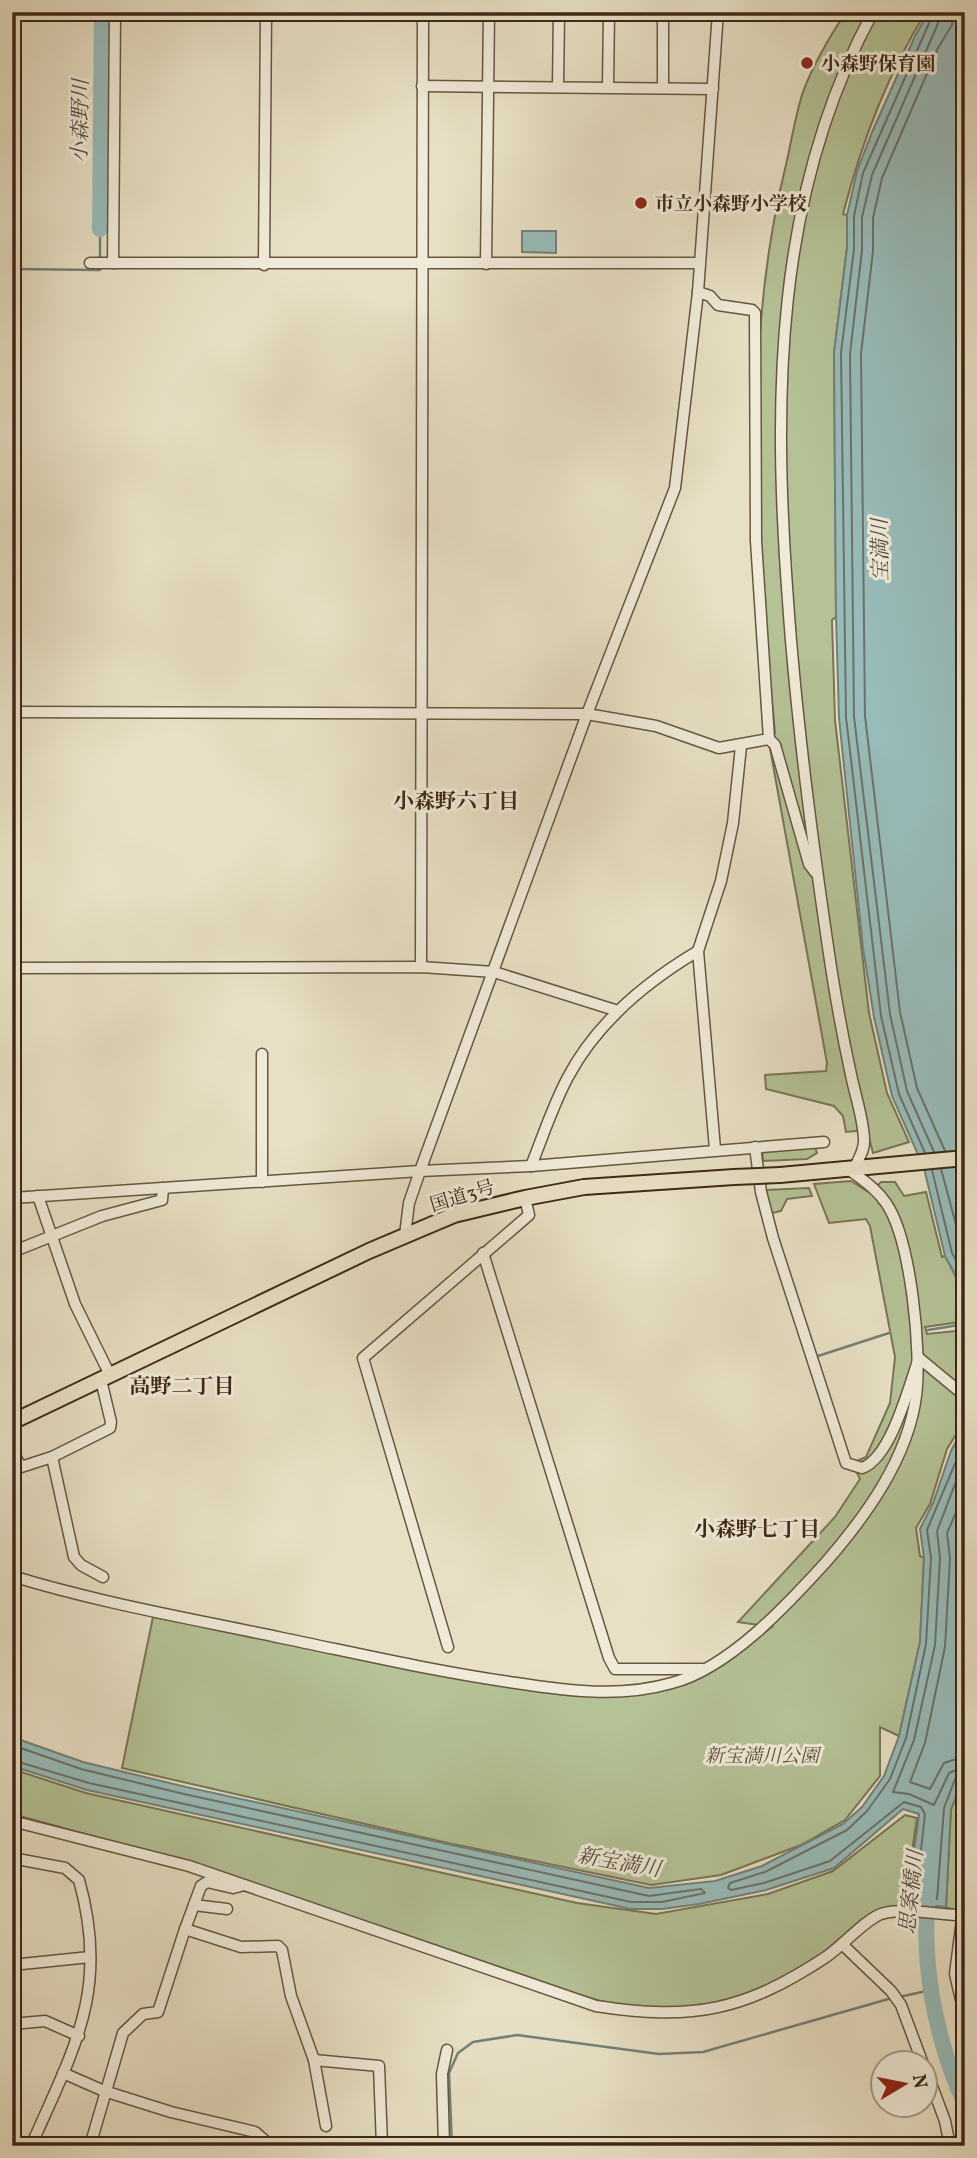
<svg xmlns="http://www.w3.org/2000/svg" width="977" height="2158" viewBox="0 0 977 2158" font-family="Vollkorn,'Noto Serif JP',serif">
<style>
.green{fill:#b4c296;stroke:#797556;stroke-width:2}
.water{fill:#98bcba;stroke:#748179;stroke-width:2}
.lines{fill:none;stroke-linecap:round;stroke-linejoin:round}
.shore{stroke:#6b7268;stroke-width:2}
.stream{stroke:#748179;stroke-width:2.5}
.river{stroke:#98bcba;stroke-width:16}
.minor-casing{stroke:#685642;stroke-width:13}
.highway-casing{stroke:#3e2817;stroke-width:18}
.minor{stroke:#f0ebd9;stroke-width:10}
.highway{stroke:#e8e0c5;stroke-width:14}
.highway-bridge-casing{stroke:#3e2817;stroke-width:18;stroke-linecap:butt}
.highway-bridge{stroke:#e8e0c5;stroke-width:14}
.poi-dot{fill:#8f2418;stroke:#f0ebd9;stroke-width:2.5}
.labels{text-anchor:middle;stroke-width:6;stroke-linejoin:round;paint-order:stroke}
.poi-label{font-size:19px;font-weight:bold;fill:#3e2817;stroke:#f0ebd9;text-anchor:start}
.street-label{font-size:19px;fill:#3e2817;stroke:#f0ebd9}
.park-label{font-size:19px;font-style:italic;fill:#5c4e37;stroke:#f0ebd9}
.water-label{font-size:21px;font-style:italic;fill:#544d40;stroke:#f0ebd9}
.neighbourhood-label{font-size:21px;font-weight:bold;fill:#3e2817;stroke:#f0ebd9}
</style>
<rect width="100%" height="100%" fill="#e8e0c5"/>
<filter id="stains"><feTurbulence type="fractalNoise" baseFrequency=".00286" numOctaves="4"/><feColorMatrix values="0 0 0 0 .2 0 0 0 0 .09 0 0 0 0 .02 0 0 0 .5 -.17"/></filter>
<radialGradient id="worn" r=".72"><stop offset=".6" stop-color="#630" stop-opacity="0"/><stop offset="1" stop-color="#630" stop-opacity=".3"/></radialGradient>
<g class="green">
<path d="M846,12H926C888,73 861,144 843,214L847,215V248L834,353L836,617L832,620L835,720L869,1013L887,1093L909,1142L873,1153L867,1130L846,1132L843,1116L834,1106L766,1089L765,1075L826,1071L827,1063L769,743L775,733C757,546 740,353 785,169C791,144 795,116 803,92C813,65 830,36 846,12Z"/>
<path d="M815,1147L817,1153L807,1159L763,1161L762,1149Z"/>
<path d="M851,1181L870,1193L881,1182H895L904,1196L926,1192L942,1257L945,1256C956,1276 970,1300 959,1322L925,1327L927,1334L965,1330V1420L947,1449L930,1504L916,1528L920,1556L924,1558L920,1642L899,1736L880,1727V1776L845,1820L801,1845L721,1875L651,1885L448,1843L122,1768L153,1617L545,1691C592,1696 639,1700 686,1684C717,1674 746,1646 772,1627L738,1622L835,1517L860,1479L852,1463L866,1457L890,1403L895,1357L870,1226L866,1219L829,1223L814,1184Z"/>
<path d="M809,1188L812,1196L787,1199L781,1211L772,1213L765,1190Z"/>
<path d="M12,1769L86,1793L577,1903L656,1914L768,1894L833,1871L905,1815L917,1818L904,1906C869,1907 851,1935 825,1954C783,1984 711,2011 660,2010C632,2010 603,2002 576,1994L195,1864L12,1814Z"/>
<path d="M965,1775V1915L946,1907L951,1809Z"/>
</g>
<g class="water">
<path d="M929,12H965V1317L959,1281L945,1256L924,1168L892,1096L874,1017L863,948L839,718L836,617L834,353L847,248V215L857,171L873,130L915,36Z"/>
<path d="M522,231H556V253L522,252Z"/>
<path d="M965,1425V1775L951,1809L946,1907L907,1903L919,1814L903,1809L834,1868L766,1890L699,1904L662,1909H631L87,1790L12,1766V1737L83,1762L186,1787L649,1888L715,1881L762,1866L843,1824L862,1807L884,1776L899,1736L920,1642L924,1558L920,1529L933,1503L951,1451Z"/>
</g>
<g class="lines">
<g class="shore">
<path d="M945,1151L917,1088L900,1012L865,716L861,354L873,251V218L882,178L938,48L952,25L954,12"/>
<path d="M934,1152L907,1091L890,1014L854,717L850,354L862,250V217L872,175L943,12"/>
<path d="M925,1153L899,1094L881,1016L846,717L841,353L854,249V216L863,173L934,12"/>
<path d="M941,1169L965,1258"/>
<path d="M932,1170L952,1253L965,1277"/>
<path d="M965,1440L927,1530L931,1558L926,1644L906,1738L890,1779L867,1811L847,1830L765,1872L730,1883L728,1888L731,1890L764,1883L830,1861L904,1802L921,1807L925,1814L916,1895L937,1899L944,1808L955,1779L965,1775"/>
<path d="M965,1458L937,1531L940,1558L935,1645L914,1740L893,1792L909,1794L934,1805L949,1773L965,1766"/>
<path d="M965,1492L947,1533L950,1558L945,1647L925,1743L910,1782L930,1789L944,1763L965,1756"/>
<path d="M12,1745L81,1769L184,1794L649,1896L701,1889L705,1893L662,1902H631L89,1783L12,1760"/>
</g>
<g class="stream">
<path d="M100,229V260"/>
<path d="M12,269L100,270V267"/>
<path d="M928,1330L965,1324"/>
<path d="M818,1356L889,1333"/>
<path d="M899,1997L931,1990"/>
<path d="M452,2146L449,2073L458,2053L473,2042L517,2035L659,2054L703,2052L892,1998"/>
</g>
<g class="river">
<path d="M100,229L102,12"/>
<path d="M929,1884C920,1958 934,2037 965,2104"/>
</g>
<defs>
<g id="minor">
<path d="M718,12L698,292L675,488L587,714L420,1171L531,1166L824,1142"/>
<path d="M422,86L713,89"/>
<path d="M558,87L559,12"/>
<path d="M608,87L609,12"/>
<path d="M663,87V12"/>
<path d="M90,263H699"/>
<path d="M113,263L115,12"/>
<path d="M486,264L489,12"/>
<path d="M264,265L266,12"/>
<path d="M698,292L710,296L718,305L752,310L755,313L756,541L769,739"/>
<path d="M12,712L587,714L656,726L719,748L769,739L775,745L809,864L815,872"/>
<path d="M421,967L423,12"/>
<path d="M12,968L421,967L494,972L618,1011"/>
<path d="M262,1054V1182"/>
<path d="M755,1147L761,1192L773,1238L846,1463L862,1468C891,1458 909,1386 919,1358L965,1396"/>
<path d="M715,1149L698,951L721,881L733,823L741,746"/>
<path d="M531,1166C543,1136 553,1105 568,1077C597,1022 646,982 698,951"/>
<path d="M855,1167C859,1158 865,1149 864,1139C863,1116 854,1092 850,1070C841,1029 834,988 828,947C811,832 796,717 788,601C773,400 774,194 873,12"/>
<path d="M38,1196L75,1304L110,1375"/>
<path d="M12,1198L420,1171L409,1203L405,1235"/>
<path d="M12,1252L102,1216L162,1200L163,1188"/>
<path d="M483,1253L609,1658L615,1669H702"/>
<path d="M12,1450L21,1467L52,1457L74,1557L81,1565L103,1577"/>
<path d="M52,1457L110,1428L111,1422L101,1380"/>
<path d="M12,1576C100,1603 193,1619 282,1638C360,1654 437,1672 516,1683C568,1691 620,1698 672,1683C729,1668 787,1605 826,1562C866,1516 908,1458 916,1396C922,1353 911,1239 886,1203C876,1188 861,1179 847,1168"/>
<path d="M448,1647L363,1358L529,1215L525,1198"/>
<path d="M12,1821L189,1866L596,2006C693,2021 744,2011 826,1957C842,1946 865,1920 881,1914C902,1907 933,1914 956,1915L965,1907"/>
<path d="M12,1858L65,1868L79,1880C110,1990 74,2048 31,2146"/>
<path d="M194,1905L227,1909"/>
<path d="M963,1912L955,1974L965,2017"/>
<path d="M185,1929L201,1886L207,1882L233,1888L244,1885"/>
<path d="M843,1945L891,1991L901,2005L923,2064"/>
<path d="M12,1965L90,1957"/>
<path d="M12,2024L45,2021L79,2036"/>
<path d="M314,2060L379,2066L382,2146"/>
<path d="M925,2067L945,2121L950,2146"/>
<path d="M63,2073L104,2091L171,2112L255,2132L271,2146"/>
<path d="M90,2146L123,2033L143,2014L158,2012L185,1929L241,1947L278,1946L282,1950L291,1996L314,2060L326,2126"/>
<path d="M423,2146L444,2144"/>
<path d="M444,2146L442,2074L447,2050"/>
</g>
<g id="highway">
<path d="M780,1175L965,1158"/>
<path d="M12,1422L369,1251L454,1215L525,1198L584,1187L734,1177"/>
</g>
</defs>
<use href="#minor" class="minor-casing"/>
<use href="#highway" class="highway-casing"/>
<use href="#minor" class="minor"/>
<use href="#highway" class="highway"/>
<defs>
<path id="highway-bridge" d="M734,1177L780,1175"/>
</defs>
<use href="#highway-bridge" class="highway-bridge-casing"/>
<use href="#highway-bridge" class="highway-bridge"/>
</g>
<g class="poi-dot">
<circle cx="807" cy="63" r="7"/>
<circle cx="641" cy="203" r="7"/>
</g>
<g class="labels">
<g class="poi-label">
<text x="821" y="70">小森野保育園</text>
<text x="655" y="210">市立小森野小学校</text>
</g>
<g class="street-label">
<text transform="translate(462 1195) rotate(-17)" y="7">国道3号</text>
</g>
<g class="park-label">
<text x="762" y="1762">新宝満川公園</text>
</g>
<g class="water-label">
<text transform="translate(80 121) rotate(-89)" y="7">小森野川</text>
<text transform="translate(880 550) rotate(-91)" y="7">宝満川</text>
<text transform="translate(619 1862) rotate(10)" y="7">新宝満川</text>
<text transform="translate(911 1892) rotate(-84)" y="7">思案橋川</text>
</g>
<g class="neighbourhood-label">
<text x="456" y="808">小森野六丁目</text>
<text x="182" y="1393">高野二丁目</text>
<text x="757" y="1536">小森野七丁目</text>
</g>
</g>
<rect width="977" height="2158" fill="none" stroke="#e8e0c5" stroke-width="42"/>
<rect x="14" y="14" width="949" height="2130" fill="none" stroke="#3e2817" stroke-width="3.5"/>
<rect x="21" y="21" width="935" height="2116" fill="none" stroke="#3e2817" stroke-width="2"/>
<g transform="translate(904 2084) rotate(80)"><circle r="33" fill="#f0ebd9" stroke="#a99d8b" stroke-width="2"/>
<path d="M0-5L12 26L0 18L-12 26Z" fill="#8f2418"/>
<text y="-10" font-size="19" font-weight="bold" text-anchor="middle" fill="#3e2817">N</text>
</g>
<rect width="100%" height="100%" filter="url(#stains)"/>
<rect width="100%" height="100%" fill="url(#worn)"/>
</svg>
